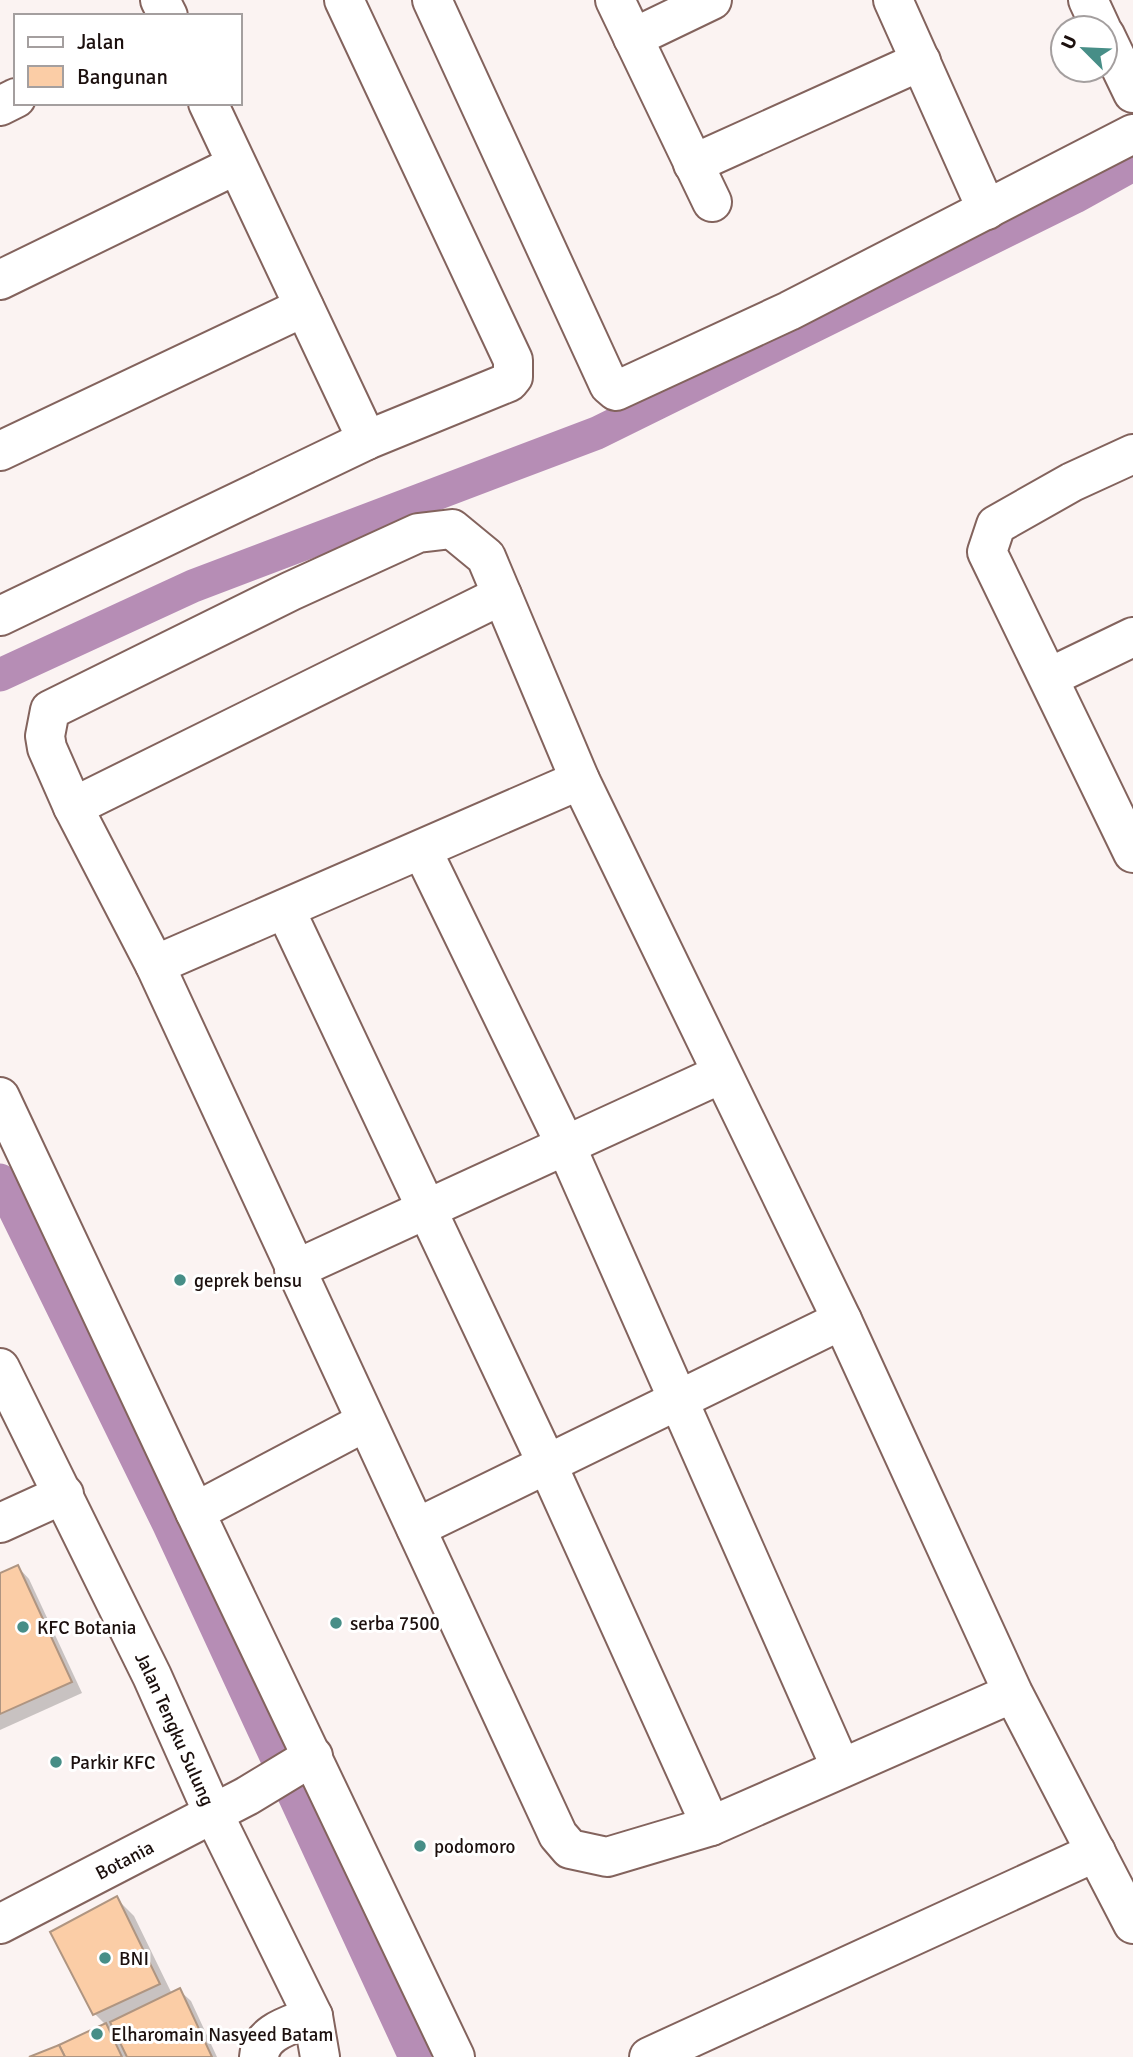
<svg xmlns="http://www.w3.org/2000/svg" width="1133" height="2057" viewBox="0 0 1133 2057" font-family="Signika,sans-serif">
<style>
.shadow{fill:#0003;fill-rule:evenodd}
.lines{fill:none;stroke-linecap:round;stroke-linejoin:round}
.canal{stroke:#b68db5;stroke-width:33}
.building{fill:#fbcda6;stroke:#af9581;stroke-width:2}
.minor-casing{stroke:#83635d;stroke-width:42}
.minor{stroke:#fff;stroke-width:38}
.poi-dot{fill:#478e87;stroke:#fff;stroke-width:2.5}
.labels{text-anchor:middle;stroke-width:6;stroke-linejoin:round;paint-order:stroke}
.poi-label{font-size:19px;fill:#1c100e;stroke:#fff;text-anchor:start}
.street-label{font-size:19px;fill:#1c100e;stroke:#fff}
</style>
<rect width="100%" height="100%" fill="#fbf3f2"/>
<g class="shadow">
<path d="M18,1567L29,1579L82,1693L0,1730V1575Z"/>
<path d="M117,1899L134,1916L172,1994L179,1990L191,2001L217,2057H34L106,2025L95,2014L52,1933ZM116,2030L120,2040L112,2032Z"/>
</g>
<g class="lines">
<g class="canal">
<path d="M0,675L193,586L597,433L1075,197L1133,165"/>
<path d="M0,1180L169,1525L415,2057"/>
</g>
</g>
<g class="building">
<path d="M18,1565L72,1682L0,1714V1573Z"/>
<path d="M117,1896L160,1984L93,2015L50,1932Z"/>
<path d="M180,1988L212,2057H127L110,2022Z"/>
<path d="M106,2023L122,2057H65L59,2045Z"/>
<path d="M59,2045L65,2057H29Z"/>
</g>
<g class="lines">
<defs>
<g id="minor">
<path d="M160,0L168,16"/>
<path d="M432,0L609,385L616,391L789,311L1133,134"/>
<path d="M615,0L712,202"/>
<path d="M893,0L987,210"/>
<path d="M1088,0L1101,28"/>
<path d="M1105,35L1133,93"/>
<path d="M633,38L712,0"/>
<path d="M208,103L367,440"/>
<path d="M0,106L16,98"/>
<path d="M693,164L921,61"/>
<path d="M0,280L236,165"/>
<path d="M0,451L304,307"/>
<path d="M1133,454L1072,482L996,525L987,552L1133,853"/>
<path d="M0,616L367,440L509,382L513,377V360L344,0"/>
<path d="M1050,677L1133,637"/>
<path d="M73,807L502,595"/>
<path d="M422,850L566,1146L841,1768"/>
<path d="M285,909L548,1466L711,1826"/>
<path d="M155,965L580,780"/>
<path d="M0,1097L195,1512"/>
<path d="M294,1270L721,1074"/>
<path id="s1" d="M0,1368L152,1676L213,1813L313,2016L320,2057"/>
<path d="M365,1422L195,1512L455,2057"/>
<path d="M0,1523L64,1494"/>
<path d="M416,1528L842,1320"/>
<path d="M1013,1693L711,1826L607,1857L570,1849L558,1835L155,965L73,807L47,748L45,736L50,710L291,591L418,533L452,529L486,557L580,780L842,1320L1013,1693L1133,1924"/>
<path id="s2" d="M0,1924L247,1796L313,1756"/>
<path d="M259,2057C261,2031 292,2025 313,2016"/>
<path d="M649,2057L1096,1852"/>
</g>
</defs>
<use href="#minor" class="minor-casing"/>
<use href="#minor" class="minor"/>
</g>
<g class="poi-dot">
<circle cx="180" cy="1280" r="7"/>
<circle cx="336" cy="1623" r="7"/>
<circle cx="23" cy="1627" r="7"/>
<circle cx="56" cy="1762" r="7"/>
<circle cx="420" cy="1846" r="7"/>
<circle cx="105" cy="1958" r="7"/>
<circle cx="97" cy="2034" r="7"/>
</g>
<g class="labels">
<g class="poi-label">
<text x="194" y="1287">geprek bensu</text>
<text x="350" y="1630">serba 7500</text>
<text x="37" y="1634">KFC Botania</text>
<text x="70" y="1769">Parkir KFC</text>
<text x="434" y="1853">podomoro</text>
<text x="119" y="1965">BNI</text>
<text x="111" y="2041">Elharomain Nasyeed Batam</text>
</g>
<g class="street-label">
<text dy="7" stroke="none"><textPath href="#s1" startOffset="401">Jalan Tengku Sulung</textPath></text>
<text dy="7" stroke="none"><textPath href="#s2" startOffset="140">Botania</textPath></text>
</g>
</g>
<rect x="14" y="14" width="228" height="91" fill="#ffffff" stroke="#a49f9f" stroke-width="2"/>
<rect x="28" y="37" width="35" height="10" fill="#ffffff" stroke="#a49f9f" stroke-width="2"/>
<text x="77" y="49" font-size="21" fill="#1c100e">Jalan</text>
<rect x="28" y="66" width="35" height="21" fill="#fbcda6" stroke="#a49f9f" stroke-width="2"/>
<text x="77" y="84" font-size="21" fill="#1c100e">Bangunan</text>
<g transform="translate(1084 49) rotate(294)"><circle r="33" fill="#ffffff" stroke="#a49f9f" stroke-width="2"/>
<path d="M0-5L12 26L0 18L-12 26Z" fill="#478e87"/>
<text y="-10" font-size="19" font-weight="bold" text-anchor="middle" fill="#1c100e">U</text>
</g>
</svg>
